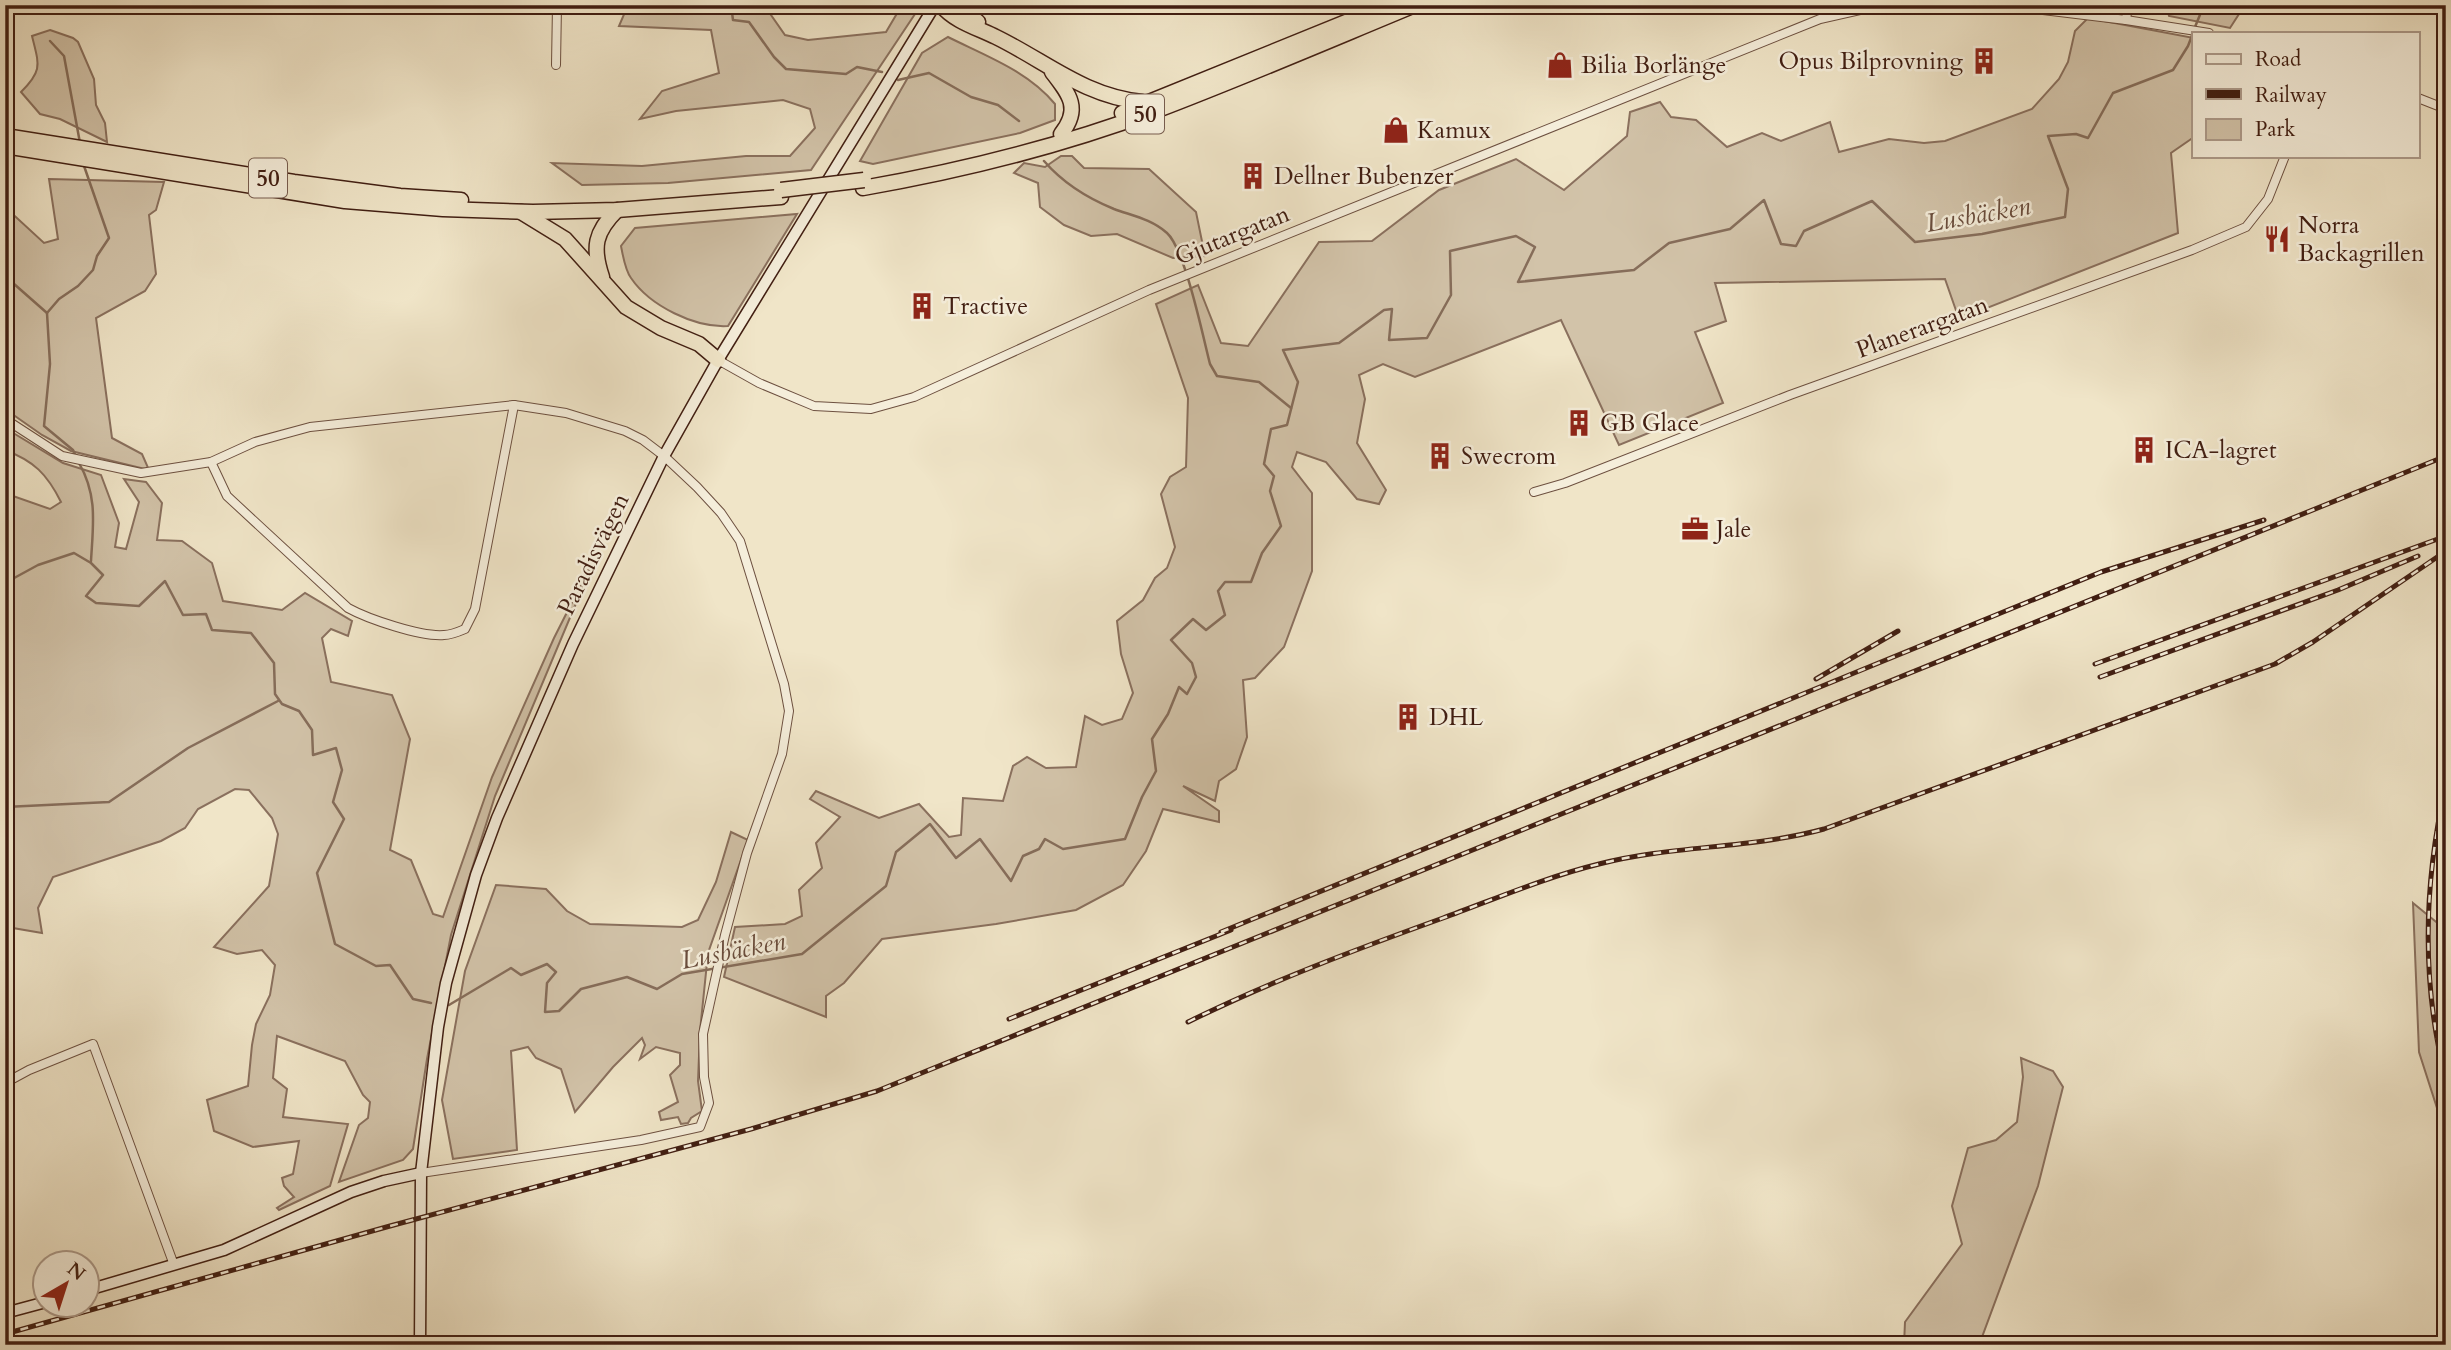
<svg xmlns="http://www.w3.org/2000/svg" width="2451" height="1350" viewBox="0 0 2451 1350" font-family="Cardo,serif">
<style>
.green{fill:#d2c3a9;stroke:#8a705e;stroke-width:2}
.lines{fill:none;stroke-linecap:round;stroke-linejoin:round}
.stream{stroke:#866d5a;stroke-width:2.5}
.street-casing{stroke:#6d5040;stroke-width:10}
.secondary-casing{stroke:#411e12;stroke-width:13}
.highway-casing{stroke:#411e12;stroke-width:17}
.street{stroke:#f5eedb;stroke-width:8}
.secondary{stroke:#f5eedb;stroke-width:10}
.highway{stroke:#f0e5c8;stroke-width:14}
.rail-casing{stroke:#411e12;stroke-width:5}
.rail{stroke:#f5eedb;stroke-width:2.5;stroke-dasharray:8;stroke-linecap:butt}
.highway-bridge-casing{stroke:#411e12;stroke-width:17;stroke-linecap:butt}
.highway-bridge{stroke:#f0e5c8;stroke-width:14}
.labels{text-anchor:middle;stroke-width:5;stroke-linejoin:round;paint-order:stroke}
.shield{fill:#f5eedb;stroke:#775c4e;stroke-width:2}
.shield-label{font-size:23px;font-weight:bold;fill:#411e12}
.poi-label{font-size:24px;fill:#411e12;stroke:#f5eedb;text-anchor:start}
.street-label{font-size:24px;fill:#411e12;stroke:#f5eedb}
.water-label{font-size:26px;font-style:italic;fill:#694c3c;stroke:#f5eedb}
</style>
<rect width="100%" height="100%" fill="#f0e5c8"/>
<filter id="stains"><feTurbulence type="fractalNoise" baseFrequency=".00286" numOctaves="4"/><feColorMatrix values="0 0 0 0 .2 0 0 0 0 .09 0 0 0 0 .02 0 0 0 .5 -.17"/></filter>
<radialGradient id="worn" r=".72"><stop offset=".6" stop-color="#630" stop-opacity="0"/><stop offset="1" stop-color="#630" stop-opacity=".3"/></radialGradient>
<g class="green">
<path d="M628,5H764L785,35L808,40L886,32L902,5H921L811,170L668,183L582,185L552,163L642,166L746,156H790L815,128L810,109L783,100L676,111L640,119L662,91L719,73L711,30L619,26Z"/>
<path d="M2166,5H2242L2239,14L2230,28L2169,16Z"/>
<path d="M2088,18L2194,38V137L2171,153L2178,233L1959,319L1945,279L1715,283L1726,321L1695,332L1723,403L1619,445L1561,320L1415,377L1383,364L1359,375L1365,399L1357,443L1386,490L1379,504L1357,499L1326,462L1297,452L1292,467L1312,493V571L1284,647L1255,678L1243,680L1247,737L1236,769L1219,781L1215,801L1183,786L1219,811V822L1163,809L1146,851L1123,885L1076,910L996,924L882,939L844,983L826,996V1017L724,977L735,927L785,924L802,916L799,890L822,868L816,843L840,817L810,799L816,791L879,818L919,804L949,837L961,835L963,798L1003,801L1013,766L1027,757L1046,768L1076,767L1085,716L1102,725L1122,719L1133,693L1121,654L1117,621L1143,600L1155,578L1167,568L1175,547L1161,494L1170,477L1186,467L1188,398L1156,304L1198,285L1221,343L1248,346L1319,242L1372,241L1439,190L1516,159L1564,190L1627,136L1630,112L1660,102L1671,117L1696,120L1727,147L1762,133L1781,141L1830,122L1839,152L1889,139L1924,143L1945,141L2032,109L2059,79L2068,62L2075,31Z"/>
<path d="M50,30L73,38L78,42L94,79L96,105L105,123L107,142L60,119L40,114L21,92C43,70 39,65 32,36Z"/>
<path d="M948,37C986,56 1028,71 1055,104V120L1020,133L873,164L860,161L922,53Z"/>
<path d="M1061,156H1072L1084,168L1149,169L1196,212L1205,256L1173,258L1117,234L1091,236L1064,225L1040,207L1038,183L1014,173L1024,163L1045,167Z"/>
<path d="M49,179L164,182L156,210L149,215L156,274L145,291L96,318L112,438L142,454L149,470L71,451L42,435L5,409V207L44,243L58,239Z"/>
<path d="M797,214L728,326C695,328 650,306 631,278C625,270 623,256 621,246L635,228Z"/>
<path d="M5,428L63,463L101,475L119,523L115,547L126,549L139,502L124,479L146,482L162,503L157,540L182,541L212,563L223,601L282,610L305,593L352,621L348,636L331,629L322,638L331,682L392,695L410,739L390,850L411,860L433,914L443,917L492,777L554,638L598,551L495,796L451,935L427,1059L413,1149L403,1160L339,1182L359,1125L368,1118L370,1102L363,1095L345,1061L277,1036L273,1078L287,1089L283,1117L348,1124L330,1186L279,1210L277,1208L294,1197L284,1186L282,1178L293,1174L299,1141L253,1147L214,1131L207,1100L248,1086L252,1045L256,1024L270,995L275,965L262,950L237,954L214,947L269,886L278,834L272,818L249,790L235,789L198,809L185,828L161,841L53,877L38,908L42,933L13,928L5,917V495L13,496L50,509L61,502C47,474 34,461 5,450Z"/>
<path d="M731,832L748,840L708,953L700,1031L698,1081L702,1111L691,1118L688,1123L681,1124L678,1117L661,1120L659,1112L678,1102L670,1075L680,1065V1053L656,1047L640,1059L645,1045L642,1038L613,1067L575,1112L561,1069L536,1058L528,1047L511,1051L517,1150L453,1159L442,1100L465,971L496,885L546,889L567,911L590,924L682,927L698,920L716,882Z"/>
<path d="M2413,903L2446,930V1136L2419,1052Z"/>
<path d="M2021,1058L2053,1071L2063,1087L2038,1186L1982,1337L1978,1345H1904L1905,1322L1962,1244L1952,1206L1968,1148L1996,1140L2017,1122L2023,1077Z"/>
</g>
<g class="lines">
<g class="stream">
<path d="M731,5L733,20L749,22L774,57L786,69L846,74L857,67L882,72"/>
<path d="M2195,27L2204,5"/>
<path d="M50,41L64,56L80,143"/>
<path d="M898,80L929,73L971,97L998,105L1019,121"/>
<path d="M1044,161C1063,183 1087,198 1114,209C1133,216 1151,219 1167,233C1185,249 1203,337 1210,364L1217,376L1259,382L1291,408"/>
<path d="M5,276L47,313L50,364L44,426L73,450L76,457"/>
<path d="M47,313L59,299L78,286L93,270L97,256L109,238L83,163"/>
<path d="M79,463C98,496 93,525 91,561"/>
<path d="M5,583L38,565L74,553L91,563L103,575L86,596L96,603L139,606L165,581L183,615L206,614L212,630L251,633L274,663L275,694L282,704L299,711L312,730L313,755L336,748L342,770L333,802L344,819L317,873L335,944L376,966L390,965L413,999L431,1003"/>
<path d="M5,807L109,802L188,748L278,701"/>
<path d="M449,1005L511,968L521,975L547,964L556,972L547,983L545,1012L559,1011L581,989L627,977L657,989L682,974L802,954L886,886L896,852L930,824L956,858L980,839L1011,881L1023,856L1039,849L1045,839L1063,849L1125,839L1142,797L1156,771L1152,739L1168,714L1179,687L1187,694L1196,677L1192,663L1171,640L1193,619L1206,630L1225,615L1218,591L1225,582H1251L1262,553L1281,526L1270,491L1274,476L1264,464L1271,429L1287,425L1298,382L1283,350L1339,343L1384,310L1392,309L1389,340L1427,338L1451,295L1450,251L1516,236L1535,247L1518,282L1634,270L1669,243L1730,229L1764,200L1781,244L1796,246L1804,231L1872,201L1915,242L1982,234L2065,217L2068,189L2048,136L2076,134L2088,138L2113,93L2173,70L2188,46L2193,33"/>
</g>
<defs>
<g id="street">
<path d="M2002,5L2126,20L2209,33"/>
<path d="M2126,20L2128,5"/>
<path d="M556,65L557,5"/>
<path d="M2418,98L2446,109"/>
<path d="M718,360L759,383L814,406L871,409L914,397L1149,290L1820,19L1882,5"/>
<path d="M5,419L62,456L141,473L211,462L255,442L310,427L514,405L566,413L625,431L643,440L664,456L697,487L721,513L740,541L784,684L789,711L782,754L747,853L725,935L703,1034L704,1077L709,1103L700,1127L641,1140L421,1173"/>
<path d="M211,462L227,496L348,608C368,619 421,637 444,635C451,635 458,632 465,629L475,609L514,405"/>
<path d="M1534,492L1565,483L1790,395L2192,250L2246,227L2268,199L2285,156"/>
<path d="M5,1083L29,1070L93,1044L174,1265"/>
</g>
<g id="secondary">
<path d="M88,1290L224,1250L351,1192L384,1181L421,1173"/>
<path d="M5,1313L46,1302"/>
<path d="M420,1345L421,1173L438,1027L446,983L476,875L497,818L573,644L664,456L718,360L935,5"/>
</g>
<g id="highway">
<path d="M941,5C955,22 978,28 996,37C1047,62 1084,96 1142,102"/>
<path d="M955,5L978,22"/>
<path d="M1052,72C1070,95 1081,109 1061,134"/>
<path d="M1122,113L1388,5"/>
<path d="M5,136L294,182L400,196L461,200"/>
<path d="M5,146L345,201L443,209L533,212L617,210L781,197"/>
<path d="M863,188C961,171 1061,146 1155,111C1242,78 1328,41 1415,5"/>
<path d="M521,212L565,239L626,307L661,328L699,344L718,360"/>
<path d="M602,277C592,247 595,232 617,210"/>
</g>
</defs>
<use href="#street" class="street-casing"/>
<use href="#secondary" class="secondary-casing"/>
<use href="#highway" class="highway-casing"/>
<use href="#street" class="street"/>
<use href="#secondary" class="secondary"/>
<use href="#highway" class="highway"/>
<defs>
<g id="rail">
<path d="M2095,664L2446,536"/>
<path d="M2100,677L2338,590L2418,556"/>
<path d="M1816,679L1898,631"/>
<path d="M2446,784C2424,881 2421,983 2446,1080"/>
<path d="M1221,932L2101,572L2264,520"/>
<path d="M1009,1019L1231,930"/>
<path d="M1188,1022C1271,981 1357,949 1443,918C1495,899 1546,877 1599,864C1672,845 1751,849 1824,829L2275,664L2313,642L2446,551"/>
<path d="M5,1334L390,1226L751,1129L877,1091L2446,456"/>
</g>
</defs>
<use href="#rail" class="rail-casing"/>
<use href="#rail" class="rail"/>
<defs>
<path id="highway-bridge" d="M781,190L864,180"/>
</defs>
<use href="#highway-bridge" class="highway-bridge-casing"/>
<use href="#highway-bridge" class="highway-bridge"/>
</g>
<defs>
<symbol id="building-bare" viewBox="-9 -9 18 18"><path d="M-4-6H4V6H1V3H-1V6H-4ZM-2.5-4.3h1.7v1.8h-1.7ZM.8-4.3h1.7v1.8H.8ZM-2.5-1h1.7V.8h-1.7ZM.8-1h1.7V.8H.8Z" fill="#8f2418" stroke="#f5eedb" stroke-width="2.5" paint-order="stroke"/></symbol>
<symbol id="shop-bare" viewBox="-9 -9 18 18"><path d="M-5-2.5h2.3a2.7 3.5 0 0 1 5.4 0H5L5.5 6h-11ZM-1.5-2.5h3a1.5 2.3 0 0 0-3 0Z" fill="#8f2418" stroke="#f5eedb" stroke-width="2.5" paint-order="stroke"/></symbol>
<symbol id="restaurant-bare" viewBox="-9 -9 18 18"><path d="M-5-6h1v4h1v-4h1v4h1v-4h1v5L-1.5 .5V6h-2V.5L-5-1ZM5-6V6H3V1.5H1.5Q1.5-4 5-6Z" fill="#8f2418" stroke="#f5eedb" stroke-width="2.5" paint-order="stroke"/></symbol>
<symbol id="office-bare" viewBox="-9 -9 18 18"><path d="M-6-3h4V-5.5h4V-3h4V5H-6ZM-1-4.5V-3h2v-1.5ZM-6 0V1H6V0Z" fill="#8f2418" stroke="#f5eedb" stroke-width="2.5" paint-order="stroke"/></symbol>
</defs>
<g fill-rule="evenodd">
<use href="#building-bare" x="1965" y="42" width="38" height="38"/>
<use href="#shop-bare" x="1541" y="46" width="38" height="38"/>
<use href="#shop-bare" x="1377" y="111" width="38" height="38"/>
<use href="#building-bare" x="1234" y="157" width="38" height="38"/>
<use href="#restaurant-bare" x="2258" y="220" width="38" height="38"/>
<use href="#building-bare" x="903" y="287" width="38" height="38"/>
<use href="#building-bare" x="1560" y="404" width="38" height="38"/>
<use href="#building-bare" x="2125" y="431" width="38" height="38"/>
<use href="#building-bare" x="1421" y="437" width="38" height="38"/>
<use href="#office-bare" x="1676" y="510" width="38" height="38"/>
<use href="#building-bare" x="1389" y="698" width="38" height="38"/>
</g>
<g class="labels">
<g class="shield">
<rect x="1126" y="94.5" width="38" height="39" rx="5"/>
<rect x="249" y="158.5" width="38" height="39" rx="5"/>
</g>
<g class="shield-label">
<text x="1145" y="122">50</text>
<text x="268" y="186">50</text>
</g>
<g class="poi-label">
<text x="1963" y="69" text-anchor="end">Opus Bilprovning</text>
<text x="1581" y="73">Bilia Borlänge</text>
<text x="1417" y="138">Kamux</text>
<text x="1274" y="184">Dellner Bubenzer</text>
<text x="2298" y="233">Norra<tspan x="2298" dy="28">Backagrillen</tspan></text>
<text x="943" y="314">Tractive</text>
<text x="1600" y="431">GB Glace</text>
<text x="2165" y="458">ICA-lagret</text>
<text x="1461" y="464">Swecrom</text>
<text x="1716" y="537">Jale</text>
<text x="1429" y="725">DHL</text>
</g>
<g class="street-label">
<text transform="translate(1232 235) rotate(-22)" y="8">Gjutargatan</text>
<text transform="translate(1922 327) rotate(-20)" y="8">Planerargatan</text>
<text transform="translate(593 554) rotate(-64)" y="8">Paradisvägen</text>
</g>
<g class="water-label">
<text transform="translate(1978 214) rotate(-10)" y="9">Lusbäcken</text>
<text transform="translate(733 950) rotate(-11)" y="9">Lusbäcken</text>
</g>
</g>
<rect width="2451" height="1350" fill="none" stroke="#f0e5c8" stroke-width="28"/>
<rect x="7" y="7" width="2437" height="1336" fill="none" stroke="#411e12" stroke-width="3.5"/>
<rect x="14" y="14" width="2423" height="1322" fill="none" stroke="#411e12" stroke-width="2"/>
<rect x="2192" y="32" width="228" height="126" fill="#f5eedb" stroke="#ad9b8b" stroke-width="2"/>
<rect x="2206" y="54" width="35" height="10" fill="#f5eedb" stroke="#ad9b8b" stroke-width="2"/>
<text x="2255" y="66" font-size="21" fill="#411e12">Road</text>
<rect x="2206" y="89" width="35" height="10" fill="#411e12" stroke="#ad9b8b" stroke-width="2"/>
<text x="2255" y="102" font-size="21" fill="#411e12">Railway</text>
<rect x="2206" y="119" width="35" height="21" fill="#d2c3a9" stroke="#ad9b8b" stroke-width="2"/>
<text x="2255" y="136" font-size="21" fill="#411e12">Park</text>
<g transform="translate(66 1284) rotate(39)"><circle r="33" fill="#f5eedb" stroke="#ad9b8b" stroke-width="2"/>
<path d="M0-5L12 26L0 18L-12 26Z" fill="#8f2418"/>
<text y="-10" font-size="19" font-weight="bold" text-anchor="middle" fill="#411e12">N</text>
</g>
<rect width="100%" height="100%" filter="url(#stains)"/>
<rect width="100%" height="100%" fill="url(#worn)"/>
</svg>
